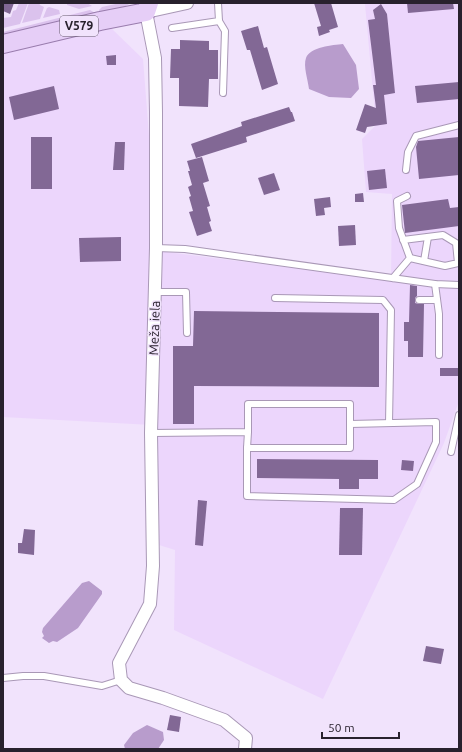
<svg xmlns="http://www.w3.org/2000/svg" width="462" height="752" viewBox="0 0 462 752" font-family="Ubuntu,sans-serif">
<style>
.built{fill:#ecd6fc}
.green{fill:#dbc2ed}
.water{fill:#b89ccc}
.building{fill:#826895}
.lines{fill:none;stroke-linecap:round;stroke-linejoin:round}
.lane-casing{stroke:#a998b6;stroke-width:8}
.street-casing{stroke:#a998b6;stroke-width:14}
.primary-casing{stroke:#997cad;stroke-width:20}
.lane{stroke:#fff;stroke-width:6}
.street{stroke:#fff;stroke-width:12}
.primary{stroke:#e6cef7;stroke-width:18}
.labels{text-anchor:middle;stroke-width:3;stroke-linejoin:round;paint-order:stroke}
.shield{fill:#f1e3fc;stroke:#645b6b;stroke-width:1}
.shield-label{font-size:12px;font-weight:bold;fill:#28212d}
.street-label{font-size:13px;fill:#28212d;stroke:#f1e3fc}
</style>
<rect width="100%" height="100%" fill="#f1e3fc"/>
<path class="built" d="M368,3H459V401L444,443L323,699L174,630L175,550L159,545L152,425L3,417V54L110,27L143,59L158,251L391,280L392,194L366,192L362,139L376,125L365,4Z"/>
<g class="green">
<path d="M19,3H28L20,24L3,28V18L11,17L13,11L16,10Z"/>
<path d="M29,3H39L40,5L44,7L40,19L22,23Z"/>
<path d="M67,3H87L92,6L79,9L67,5Z"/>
<path d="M120,3H131L122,8L100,14L99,10L102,7Z"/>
<path d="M49,7L59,10L60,14L43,18L47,8Z"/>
<path d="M90,10L95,13V16L3,38V32Z"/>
</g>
<g class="water">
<path d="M343,44L356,65L359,89L351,98L329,97L309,89C308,80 303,66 306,58C310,47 333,45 343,44Z"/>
<path d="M89,581L102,591V594L78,628L57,642L53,641L49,643L42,638L44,636L42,632L43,628L82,583Z"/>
<path d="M147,725L163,732L164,740L158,749H125L124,745L133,733Z"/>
</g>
<g class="building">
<path d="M3,3H14L10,14L3,11Z"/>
<path d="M314,3H331L338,27L329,30L330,32L319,36L317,27L321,26Z"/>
<path d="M407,3H453L454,9L408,13Z"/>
<path d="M381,4L387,14L395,93L384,95L387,124L367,127L365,133L356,130L365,104L376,108L373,85H376L368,20L375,19L373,10Z"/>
<path d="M258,26L264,48L267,47L278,84L262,90L250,50H247L241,31Z"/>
<path d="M180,40L209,41V50H218V79H209L208,107L179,106V78H170L171,49H180Z"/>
<path d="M116,55V65H107L106,56Z"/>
<path d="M459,82V99L417,103L415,86Z"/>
<path d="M54,86L59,109L14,120L9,97Z"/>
<path d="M289,107L291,112H292L295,121L246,137L247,142L196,158L191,144L242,126L241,122Z"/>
<rect x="31" y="137" width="21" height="52"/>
<path d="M459,137V175L419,179L416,147L418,141Z"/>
<path d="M115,142H125L124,170H113Z"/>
<path d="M202,157L209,181L203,183L210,206L207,207L211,221L209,222L212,231L197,236L189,212L193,211L189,197L191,196L188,187L192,185L188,171H190L187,161Z"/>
<path d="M385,169L387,188L369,190L367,171Z"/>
<path d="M274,173L280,190L264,195L258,178Z"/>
<path d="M363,193L364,202H355V194Z"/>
<path d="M330,197L331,207L324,208L325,215L316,216L314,199Z"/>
<path d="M448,199L450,208L459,207V226L405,233L402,205Z"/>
<path d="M355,225L356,245L339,246L338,226Z"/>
<path d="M121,237V261L80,262L79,238Z"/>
<path d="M410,285L417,286V296L415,298V303L419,304H424L423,357H408V341H404V322H409Z"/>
<path d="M194,311L379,313V387L194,386V424H173V346H193Z"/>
<rect x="440" y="368" width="19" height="8"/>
<path d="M257,459L378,460V479H359V489H339V479L257,478Z"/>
<path d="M402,460L414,461L413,471L401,470Z"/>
<path d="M198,500L207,501L203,546L195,545Z"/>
<path d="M340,508H363L362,555H339Z"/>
<path d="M24,529L35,530L34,555L18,553V543H22Z"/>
<path d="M426,646L444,649L441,664L423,661Z"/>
<path d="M170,715L181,717L179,732L167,730Z"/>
</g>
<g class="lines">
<defs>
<g id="lane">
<path d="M219,21L225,31L223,93"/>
<path d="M172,28L219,21L218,3"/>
<path d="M406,170L408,152L416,136L459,125"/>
<path d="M403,240L443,235L456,243L458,263L445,266L410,258"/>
<path d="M156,248L185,249L435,284L459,285"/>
<path d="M424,261L428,237"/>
<path d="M393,278L410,258L399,228L397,201L407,196"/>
<path d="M435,284L439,314V355"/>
<path d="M155,292H186L187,333"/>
<path d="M275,298L383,300L391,310L389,423"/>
<path d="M419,300H437"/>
<path d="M151,433L248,432V404H350V448H247L248,432"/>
<path d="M247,448V496L394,500L417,484L436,442V422L350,424"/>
<path d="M451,452L459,415"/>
<path d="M3,678L23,676H44L102,686L121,680"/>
</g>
<path id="street" d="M187,3L146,12L155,58L156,112V248L151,433L153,566L150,604L119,663L121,680L129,688L163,698L224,720L246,738L245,749"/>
<path id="primary" d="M3,44L100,21L146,12L149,3"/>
</defs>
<use href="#lane" class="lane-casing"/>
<use href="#street" class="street-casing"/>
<use href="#primary" class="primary-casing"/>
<use href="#lane" class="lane"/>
<use href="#street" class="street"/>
<use href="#primary" class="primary"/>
</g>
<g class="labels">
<rect class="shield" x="60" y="16" width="38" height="20" rx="3"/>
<g class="shield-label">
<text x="79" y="30">V579</text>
</g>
<g class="street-label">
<text transform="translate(154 328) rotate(-88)" y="5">Meža iela</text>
</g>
</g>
<rect width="462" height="752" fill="none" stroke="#28212d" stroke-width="8"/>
<path d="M322 732v6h77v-6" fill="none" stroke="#28212d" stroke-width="2"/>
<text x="328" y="732" font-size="12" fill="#28212d" stroke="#f1e3fc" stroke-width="3" paint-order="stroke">50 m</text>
</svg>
